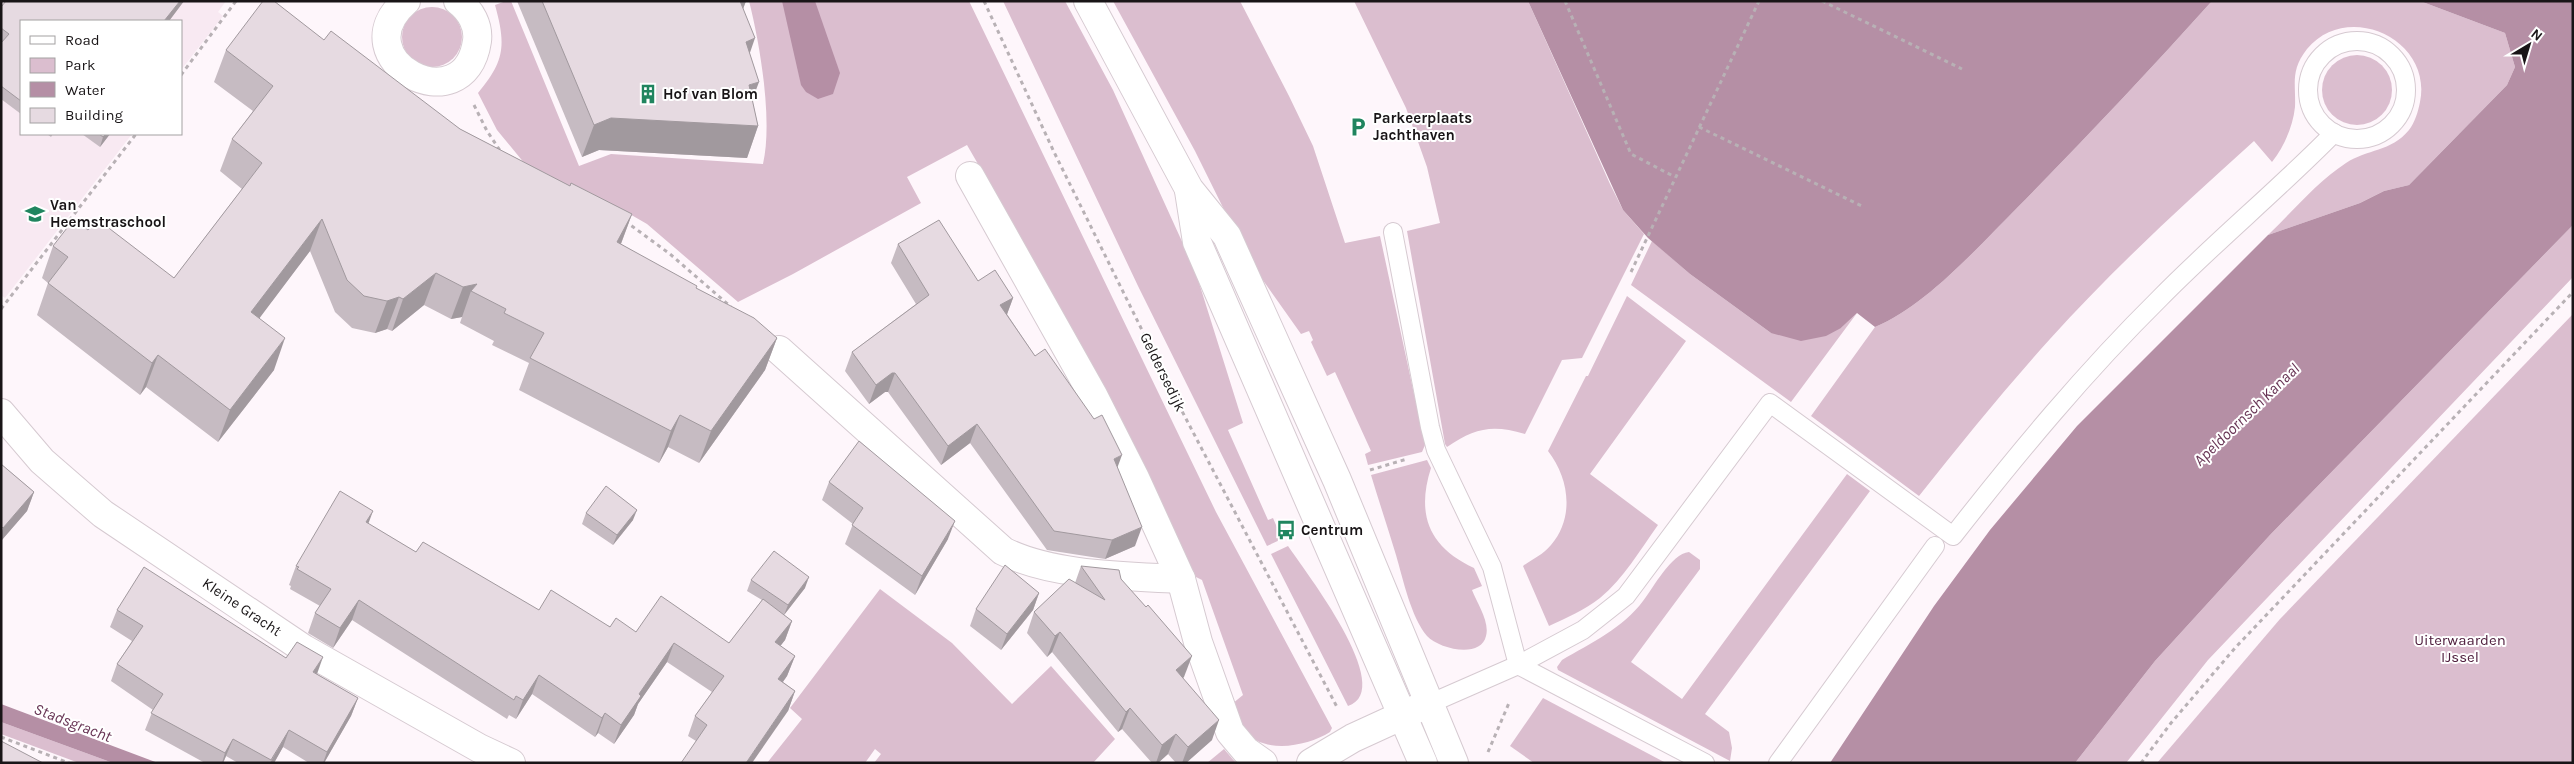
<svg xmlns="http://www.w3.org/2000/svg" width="2574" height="764" viewBox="0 0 2574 764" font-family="Karla,sans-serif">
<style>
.built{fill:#f8e9f2}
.green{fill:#dbbecf}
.water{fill:#b58fa5}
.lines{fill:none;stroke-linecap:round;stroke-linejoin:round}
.service-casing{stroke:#d6cad1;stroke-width:20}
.minor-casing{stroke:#d6cad1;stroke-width:30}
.secondary-casing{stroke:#d6cad1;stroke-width:30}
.path{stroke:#b8b1b5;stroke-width:3;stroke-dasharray:4 4;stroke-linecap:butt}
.service{stroke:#fff;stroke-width:18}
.minor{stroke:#fff;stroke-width:28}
.secondary{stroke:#fff;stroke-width:28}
.wall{fill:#c6bbc2}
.shaded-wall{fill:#a1999e}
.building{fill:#e6dae1;stroke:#a1999e}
.labels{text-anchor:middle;stroke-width:4;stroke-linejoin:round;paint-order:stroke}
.poi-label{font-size:15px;font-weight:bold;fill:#191517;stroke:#fff;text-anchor:start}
.street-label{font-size:15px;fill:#191517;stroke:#fff}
.park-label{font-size:15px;fill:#50203f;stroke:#fff}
.water-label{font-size:16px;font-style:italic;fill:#683555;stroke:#fff}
</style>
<rect width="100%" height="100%" fill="#fef6fb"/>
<path class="built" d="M1,1H226L218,12L223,16L181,70V21H21V134H132L5,298L1,295Z"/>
<g class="green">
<path d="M506,1H511L579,166L611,154L763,164C773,121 760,44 749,1H969L1216,512L1332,728L1330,732C1306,747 1262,755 1243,729C1237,723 1235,712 1232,704L1243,695L1202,580L1190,574L1029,252L967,145L907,177L921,203L793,274L738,302L647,224L621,209L544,176L525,164L497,130L478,93C505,61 506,45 495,5Z"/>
<path d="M1003,1H1065L1113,90L1195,270L1243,423L1228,430L1268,520L1273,518L1282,539L1267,546L1138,286Z"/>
<path d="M1113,1H1240L1289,96L1313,146L1345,243L1380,236L1425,445L1422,452L1368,465L1365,454L1371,451L1335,372L1327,376L1311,342L1313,340L1309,331L1301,334L1250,262L1195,151Z"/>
<path d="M1354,1H1528L1610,184L1623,210L1644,234L1582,358L1562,360L1525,434C1492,424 1475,428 1447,447L1445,444L1407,231L1440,223L1427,167L1406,108Z"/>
<path d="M2212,1H2420L2505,33L2515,67L2507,85L2409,185L2384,191L2360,203L2268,235C2293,211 2317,182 2346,163C2367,149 2391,152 2409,130C2415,122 2418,112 2420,102C2433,39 2347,0 2307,49C2290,71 2296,83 2295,107C2293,126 2284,147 2272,162L2254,141C2183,205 2113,269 2050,339C2004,390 1961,443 1919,496L1811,416L1875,327C1926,306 1978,247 2017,208C2083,141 2148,72 2212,1Z"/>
<circle cx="432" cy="37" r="30"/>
<circle cx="2357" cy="90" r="35"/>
<path d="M2573,225V277L2208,660L2126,763H2075L2155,661L2270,535Z"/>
<path d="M1652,241L1690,274L1771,333L1841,328L1857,313L1791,402L1631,285Z"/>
<path d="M1627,296L1686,341L1590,474L1658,525C1640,550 1624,578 1600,598C1585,610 1566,618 1549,626L1523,566C1532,559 1543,555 1551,545C1575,517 1569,478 1548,451L1586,376H1588Z"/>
<path d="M2573,314V763H2157L2280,619Z"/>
<path d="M1427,460L1431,468C1416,515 1429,547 1474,568L1482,586L1472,590C1477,603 1490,622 1486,636C1481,659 1439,649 1427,636C1411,617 1403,579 1396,555C1388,528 1379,502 1371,475Z"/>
<path d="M1847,474L1870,491L1705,714L1729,732L1732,748L1730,761L1558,670L1557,667L1562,660C1591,643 1623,628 1643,601C1654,587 1671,554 1689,552L1700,560V569L1631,662L1682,699Z"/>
<path d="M1288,546C1304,570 1398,690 1348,706L1271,554Z"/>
<path d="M880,589L952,643L1012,704L1051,666L1115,739L1093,763H874L881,754L875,749L865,763H767L802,719L790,708Z"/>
<path d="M1543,698L1666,763H1534L1510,746Z"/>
<path d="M1,722L113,763H79L1,734Z"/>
<path d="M1224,749L1236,763H1207Z"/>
</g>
<g class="water">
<path d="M782,1H815L840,73L833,94L818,99L806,92L801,85Z"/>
<path d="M1528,1H2212C2148,72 2083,141 2017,208C1978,247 1926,306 1875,327L1857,313L1841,328L1826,336L1801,341L1771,333L1690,274L1648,238L1623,210Z"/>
<path d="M2420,1H2573V225L2270,535L2155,661L2075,763H1830L1934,606L1990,530L2077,426L2268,235L2360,203L2384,191L2409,185L2507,85L2515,67L2505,33Z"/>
<path d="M1,704L158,763H113L1,722Z"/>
</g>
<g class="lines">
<defs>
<g id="service">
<circle cx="2357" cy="90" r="49"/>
<path d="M1393,232L1430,427L1436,450L1492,567L1518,665L1583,630L1626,596L1770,403L1953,536C2018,453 2085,372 2160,298C2216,241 2278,190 2334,133"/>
<path d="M1429,704L1518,665L1705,763"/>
<path d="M1778,763L1935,546"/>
</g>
<g id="minor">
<path d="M406,1C339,60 465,126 477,41C479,26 471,11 458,1"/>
<path d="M970,176L1093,395L1135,478L1181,579L1198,642L1230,732L1246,751L1263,763"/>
<path d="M779,350L1003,551C1052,576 1126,576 1181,579"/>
<path d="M1,413L42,461L103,514L304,649L479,748L511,763"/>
<path d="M1311,763L1353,738L1425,705"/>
</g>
<g id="secondary">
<path d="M1088,1L1189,189L1227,236L1337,480L1454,763"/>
<path d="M1189,191L1197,242L1423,763"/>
</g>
</defs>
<use href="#service" class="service-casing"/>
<use href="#minor" class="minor-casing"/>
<use href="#secondary" class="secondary-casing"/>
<g class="path">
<path d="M984,1L1054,152L1183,413L1337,707"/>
<path d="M1565,1L1631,154L1675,177"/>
<path d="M1822,1L1962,69"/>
<path d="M181,75L236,1"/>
<path d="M474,105L487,131L501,152"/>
<path d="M1699,127L1864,207"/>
<path d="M625,221L670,254L731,307"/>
<path d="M1631,272L1759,1"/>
<path d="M1,309L136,134"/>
<path d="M1370,470L1407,459"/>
<path d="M1,737L69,763"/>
<path d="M1488,752L1509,703"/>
<path d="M2141,763L2171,723L2235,648L2573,292"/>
</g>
<use href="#service" class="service"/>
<use href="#minor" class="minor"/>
<use href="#secondary" class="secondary"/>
</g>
<g class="wall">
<path d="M6,1H184L169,21H21V114L1,99V43L2,42L1,41V7Z"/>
<path d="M517,1H746L743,9L749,54L752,99L758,126L747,158L599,150L582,157Z"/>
<path d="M324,40L460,129L570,186L632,214L621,244L696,288L777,338L765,370L699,463L668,447L659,463L519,390L529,363L492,345L494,341L460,323L462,317L451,319L424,305L392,331L387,329L375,333L352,328L335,312L310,251L259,318L274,370L218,442L146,387L140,395L37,315L48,283L42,278L53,246L88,230L174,278L242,189L220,171L232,139L253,111L214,82L226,50Z"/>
<path d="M47,134H53L51,137Z"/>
<path d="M82,134H110L100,147Z"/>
<path d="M898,244L1013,298L1007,314L1035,356L1117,467L1135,546L1105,559L1047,550L970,443L941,465L888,392H885L869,404L845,371L852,352L916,304L891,263Z"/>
<path d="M1,464L34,492L27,511L1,541Z"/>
<path d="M829,482L948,539L915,595L845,544L853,524L822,500Z"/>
<path d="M586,513L633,520L613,545L582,524Z"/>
<path d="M368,524L416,552L539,610L636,632L729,643L762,600L747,591L751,580L805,588L784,615L792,621L785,640L780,646L795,656L787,676L783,682L795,691L788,711L696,741L688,736L695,716L712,692L667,662L638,704L634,715L614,744L598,733L595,737L532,694L516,719L509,715L507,719L352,620L333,648L308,633L315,613L320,606L290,589L291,586L289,585L296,566Z"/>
<path d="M1081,566L1121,579L1184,677L1183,678L1212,740L1186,763H1176L1168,754L1158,763H1152L1122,729L1118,732L1052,652L1047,657L1027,633L1034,612L1075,583Z"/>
<path d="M1039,593L1033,610L1001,650L970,626L976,609Z"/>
<path d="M117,610L286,658L317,674L358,698L351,716L324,763H309L283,747L274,763H238L226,756L223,763H205L145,730L153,710L111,681L117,664L132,641L110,627Z"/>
</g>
<g class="shaded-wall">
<path d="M180,1H184L169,21H164Z"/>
<path d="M739,1H746L736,27Z"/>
<path d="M755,38L744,70L746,42Z"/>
<path d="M759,82L747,114L749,85Z"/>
<path d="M611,118L758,126L747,158L599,150L582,157L594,125Z"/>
<path d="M106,134H110L100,147L103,137Z"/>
<path d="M632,214L620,246L617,242Z"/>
<path d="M322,219L310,251L240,344L251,312Z"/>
<path d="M436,273L424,305L392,331L403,299Z"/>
<path d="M477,284L471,291L462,317L451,319L463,287Z"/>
<path d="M399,297L387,329L375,333L387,301Z"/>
<path d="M1013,298L1006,317L1000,305Z"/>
<path d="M285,338L274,370L218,442L230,410Z"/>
<path d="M777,338L765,370L699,463L711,431Z"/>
<path d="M158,355L146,387L140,395L152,363Z"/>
<path d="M892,373H895L888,392H885L869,404L876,385Z"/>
<path d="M680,415L668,447L659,463L671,431Z"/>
<path d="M977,424L970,443L941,465L948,446Z"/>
<path d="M1122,455L1115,474L1114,459Z"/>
<path d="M34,492L27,511L1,541V534L3,528Z"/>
<path d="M637,510L633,520L613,545L617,535Z"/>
<path d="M373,511L366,530V522Z"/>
<path d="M955,521L948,539L915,595L922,576Z"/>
<path d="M1142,527L1135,546L1105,559L1112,540Z"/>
<path d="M809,577L805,588L784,615L788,605Z"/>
<path d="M1039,593L1033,610L1001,650L1007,634Z"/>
<path d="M359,600L352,620L333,648L340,628Z"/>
<path d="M792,621L785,640L768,662L775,642Z"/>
<path d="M1060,632L1052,652L1047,657L1055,636Z"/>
<path d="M674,643L667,662L638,704L634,715L614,744L621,725L639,694Z"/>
<path d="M795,656L787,676L771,698L778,679Z"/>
<path d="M1192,656L1184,677L1168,690L1176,670Z"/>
<path d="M323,657L317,674L313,672Z"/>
<path d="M539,675L532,694L516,719L523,700Z"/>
<path d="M795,691L788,711L752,763H746Z"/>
<path d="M358,698L351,716L324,763H323L327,752Z"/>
<path d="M1130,708L1122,729L1118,732L1126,712Z"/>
<path d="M605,713L598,733L595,737L602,718Z"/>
<path d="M1219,720L1212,740L1186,763H1182L1188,747Z"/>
<path d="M289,730L283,747L274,763H270Z"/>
<path d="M1176,734L1168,754L1158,763H1156L1162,745Z"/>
<path d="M233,739L226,756L223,763H222L225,753Z"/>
</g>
<g class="building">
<path d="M6,1H180L164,21H21V101L1,86V43L9,34L1,28V7Z"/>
<path d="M263,1H274L324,40L331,31L460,129L570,186L571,183L632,214L617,242L697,286L696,288L754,318L777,338L711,431L680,415L671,431L530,358L544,333L504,313L506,309L471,291L477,284L463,287L436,273L403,299L399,297L387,301L364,296L347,280L322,219L251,312L285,338L230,410L158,355L152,363L48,283L68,257L53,246L74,219L88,230L97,219L174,278L262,163L232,139L273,86L226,50Z"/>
<path d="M542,1H740L755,38L746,42L759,82L749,85L758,126L611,118L594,125Z"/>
<path d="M99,134H106L103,137Z"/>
<path d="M939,220L978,281L995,270L1013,298L1000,305L1035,356L1045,349L1094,419L1102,415L1122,455L1114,459L1142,527L1112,540L1054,531L977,424L948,446L895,373H892L876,385L852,352L929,295L898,244Z"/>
<path d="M859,441L955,521L922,576L852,525L863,508L829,482Z"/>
<path d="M1,464L34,492L3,528L1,526Z"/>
<path d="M606,486L637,510L617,535L586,513Z"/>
<path d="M340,491L373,511L366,522L416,552L423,542L539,610L551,590L610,627L616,618L636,632L661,596L729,643L763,599L792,621L775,642L795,656L778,679L795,691L746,763H681L707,725L695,716L724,676L674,643L639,694L641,696L621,725L605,713L602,718L539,675L523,700L516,696L514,700L359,600L340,628L315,613L331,589L297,569L299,567L296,566Z"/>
<path d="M774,551L809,577L788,605L751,580Z"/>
<path d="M1005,565L1039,593L1007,634L976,609Z"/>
<path d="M1081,566L1119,570L1121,579L1146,607L1148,605L1192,656L1176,670L1219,720L1188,747L1176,734L1162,745L1130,708L1126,712L1060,632L1055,636L1034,612L1069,579L1105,600Z"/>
<path d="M144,567L286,658L297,642L323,657L313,672L358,698L327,752L289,730L271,760L233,739L225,753L151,713L163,694L117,664L143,626L117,610Z"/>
<path d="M1,741L43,763H1Z"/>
</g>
<defs>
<symbol id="building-bare" viewBox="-9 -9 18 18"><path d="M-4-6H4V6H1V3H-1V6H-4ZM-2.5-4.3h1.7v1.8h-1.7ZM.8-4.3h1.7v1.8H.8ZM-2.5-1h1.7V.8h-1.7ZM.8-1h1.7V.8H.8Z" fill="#20855f" stroke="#fff" stroke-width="2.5" paint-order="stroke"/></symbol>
<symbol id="parking-bare" viewBox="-9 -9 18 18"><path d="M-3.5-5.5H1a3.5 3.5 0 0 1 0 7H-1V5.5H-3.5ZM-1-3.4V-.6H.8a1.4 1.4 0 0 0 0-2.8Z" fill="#20855f" stroke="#fff" stroke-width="2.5" paint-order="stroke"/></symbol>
<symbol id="school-bare" viewBox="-9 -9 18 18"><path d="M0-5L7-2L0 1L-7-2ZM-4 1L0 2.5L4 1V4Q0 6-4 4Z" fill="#20855f" stroke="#fff" stroke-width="2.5" paint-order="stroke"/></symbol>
<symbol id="bus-bare" viewBox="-9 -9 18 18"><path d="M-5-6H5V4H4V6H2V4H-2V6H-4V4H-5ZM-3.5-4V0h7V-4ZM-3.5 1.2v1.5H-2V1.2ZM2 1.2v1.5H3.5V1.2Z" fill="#20855f" stroke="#fff" stroke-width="2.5" paint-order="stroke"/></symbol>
</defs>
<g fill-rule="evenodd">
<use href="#building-bare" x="634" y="80" width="28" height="28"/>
<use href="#parking-bare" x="1344" y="113" width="28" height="28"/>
<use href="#school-bare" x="21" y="200" width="28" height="28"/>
<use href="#bus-bare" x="1272" y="516" width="28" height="28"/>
</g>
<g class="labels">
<g class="poi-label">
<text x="663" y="99">Hof van Blom</text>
<text x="1373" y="123">Parkeerplaats<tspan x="1373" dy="17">Jachthaven</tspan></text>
<text x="50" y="210">Van<tspan x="50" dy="17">Heemstraschool</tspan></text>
<text x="1301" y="535">Centrum</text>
</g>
<g class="street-label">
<text transform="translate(1163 372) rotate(64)" y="5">Geldersedijk</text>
<text transform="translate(242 607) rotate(34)" y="5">Kleine Gracht</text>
</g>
<g class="park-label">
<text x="2460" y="645">Uiterwaarden<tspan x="2460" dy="17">IJssel</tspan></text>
</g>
<g class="water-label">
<text transform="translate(2246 414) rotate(-44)" y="6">Apeldoornsch Kanaal</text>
<text transform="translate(73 722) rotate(21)" y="6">Stadsgracht</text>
</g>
</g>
<rect width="2574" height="764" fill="none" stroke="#191517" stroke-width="5"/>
<rect x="20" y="20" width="162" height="115" fill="#ffffff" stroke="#a3a1a2"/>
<rect x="30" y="36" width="25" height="8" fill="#ffffff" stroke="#a3a1a2"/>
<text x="65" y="45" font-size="15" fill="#191517">Road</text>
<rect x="30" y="58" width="25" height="15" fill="#dbbecf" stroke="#a3a1a2"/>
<text x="65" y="70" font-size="15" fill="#191517">Park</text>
<rect x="30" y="82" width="25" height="15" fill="#b58fa5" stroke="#a3a1a2"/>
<text x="65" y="95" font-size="15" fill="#191517">Water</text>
<rect x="30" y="108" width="25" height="15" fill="#e6dae1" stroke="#a3a1a2"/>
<text x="65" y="120" font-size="15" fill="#191517">Building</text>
<g transform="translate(2529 45) rotate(38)" stroke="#ffffff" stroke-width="4" paint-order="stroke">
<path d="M0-4L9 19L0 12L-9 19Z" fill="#191517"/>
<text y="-8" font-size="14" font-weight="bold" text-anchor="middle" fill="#191517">N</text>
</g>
</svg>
